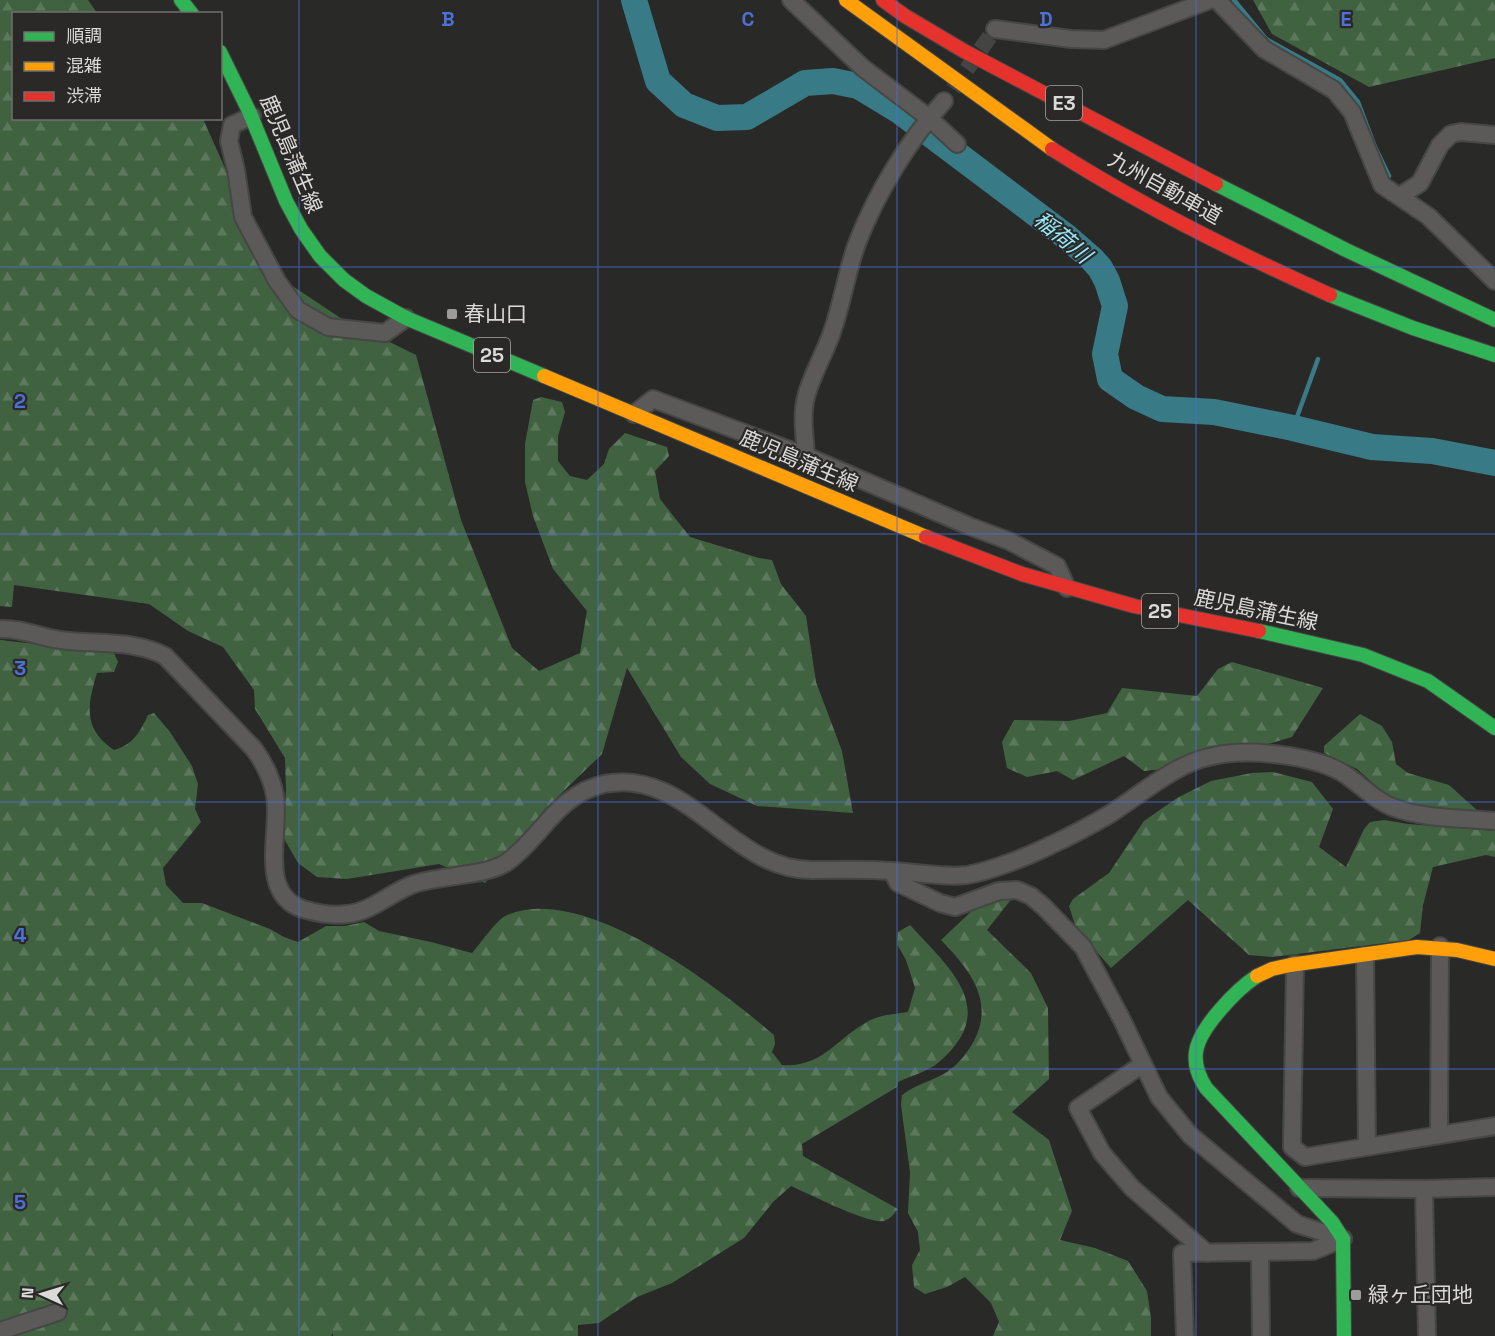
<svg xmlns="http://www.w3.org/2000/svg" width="1495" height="1336" viewBox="0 0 1495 1336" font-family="'Space Grotesk','Noto Sans JP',sans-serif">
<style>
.forest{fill:url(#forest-firs)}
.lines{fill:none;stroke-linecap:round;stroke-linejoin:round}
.stream{stroke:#397a87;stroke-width:4.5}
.river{stroke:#397a87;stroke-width:26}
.street-tunnel{stroke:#444442;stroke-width:16;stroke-dasharray:16 8;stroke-linecap:butt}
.street-casing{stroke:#464645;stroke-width:20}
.fast-casing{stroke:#464645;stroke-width:16}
.slow-casing{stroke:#464645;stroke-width:16}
.jam-casing{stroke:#464645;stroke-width:16}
.street{stroke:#5b5a59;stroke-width:16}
.fast{stroke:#30b455;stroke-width:14}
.slow{stroke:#ff9f0a;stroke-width:14}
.jam{stroke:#e5322d;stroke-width:14}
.grid{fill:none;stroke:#4c71d8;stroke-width:1.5;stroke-opacity:0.55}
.poi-dot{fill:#9c9c9a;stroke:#2a2927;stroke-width:2}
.labels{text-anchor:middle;stroke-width:4.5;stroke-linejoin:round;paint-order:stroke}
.shield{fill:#2a2927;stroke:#a5a5a3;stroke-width:1.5}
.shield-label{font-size:20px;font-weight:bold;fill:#dadad8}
.street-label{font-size:21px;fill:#dadad8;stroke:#2a2927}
.poi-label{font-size:21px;fill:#dadad8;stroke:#2a2927;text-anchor:start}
.water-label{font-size:22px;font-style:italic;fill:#97e9fa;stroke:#2a2927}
.grid-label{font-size:20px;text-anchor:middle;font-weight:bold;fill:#4c71d8;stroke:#2a2927;stroke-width:4.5;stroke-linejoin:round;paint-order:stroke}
</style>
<defs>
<pattern id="forest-firs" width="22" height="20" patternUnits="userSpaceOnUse" patternTransform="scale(1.5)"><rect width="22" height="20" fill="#416241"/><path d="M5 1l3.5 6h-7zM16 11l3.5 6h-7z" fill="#5c785c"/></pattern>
</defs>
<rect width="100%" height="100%" fill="#292928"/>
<g class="forest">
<path d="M0,0H88L97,13L14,14V118L203,119L238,197L285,281L339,317L416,355L461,520L512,648L539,671L580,653L587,611L553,569L533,516L525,482V444L533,400L541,397L562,402L565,412L558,436V461L570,476L587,480L604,464L609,449L625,433L667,447L669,456L655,471L660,499L690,537L759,558L772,560L781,584L806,616L816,682L842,751L853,813L757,806L710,784L681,757L627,668L602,754L545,809L485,883L439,864L347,879L317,877L298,863L283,837L286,790L285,758L255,709L254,690L223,647L188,631L149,604L14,585L12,607L0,606Z"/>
<path d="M1253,0H1495V58L1369,87L1272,34Z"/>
<path d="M0,640L114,653L118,662L114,672L97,673C87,706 83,729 114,750C133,745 140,732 148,715L154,713L170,732L192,766L198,784L195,809L201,822L163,868L166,885L183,903H202L270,929L284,937L298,942L326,926H345L364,922L379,931L431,942L472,953C480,944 496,921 505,916C582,880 719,988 774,1035L775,1044L772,1052L782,1065C822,1068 836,1039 867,1022C878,1015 895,1014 908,1012L915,988L906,960L897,944L898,932L910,925C949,968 1001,1009 939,1062C929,1071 911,1076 898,1082L897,1087L802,1144L803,1156L898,1209C894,1214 890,1219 884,1221C870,1225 807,1193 791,1186L773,1202L744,1238L672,1283L637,1297L599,1323L578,1325V1336H333V1333L331,1336H0Z"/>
<path d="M1232,662L1323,688L1292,737L1268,744L1229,745L1197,752L1163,769L1144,771L1124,756L1073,780L1057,771L1027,777L1007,768L1002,742L1014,720L1069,721L1107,713L1122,688L1197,696L1218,669Z"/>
<path d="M1360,714L1382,726L1392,742L1396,764L1408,773L1449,785L1479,812L1407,804L1384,793L1357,769L1324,753V746Z"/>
<path d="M1273,772L1312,782L1333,809L1319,847L1346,867L1364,829L1370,822L1384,820L1408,824L1495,831V857L1486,855L1433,867L1423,905L1420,933L1409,940L1273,957L1249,955L1188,900L1111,968L1076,928L1069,906L1073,899L1109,873L1144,821L1177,798L1211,781L1252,773Z"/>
<path d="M994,897H1013L987,930L1031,973L1048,1008L1049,1079L1012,1112L1049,1140L1072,1211L1060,1240L1095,1248L1128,1261L1147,1291L1151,1318V1336H993L999,1322L991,1303L965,1277L947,1287L925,1294L914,1287L912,1265L920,1250L918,1232L908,1213L910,1172L901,1105L902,1095C916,1084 933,1081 947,1072C959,1064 967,1053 974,1041C995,1000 969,969 941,940L976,907Z"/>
</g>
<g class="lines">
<g class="stream">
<path d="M1234,0L1266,39L1340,80L1358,102L1375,147L1389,176"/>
<path d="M1293,428L1318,359"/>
</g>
<path class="river" d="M634,0L658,81L684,105L717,118L747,117L805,83L833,81L858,86L901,112L1068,238L1092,259L1100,268L1107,281L1115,306L1105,354L1110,379L1136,397L1162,409L1214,412L1293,428L1372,447L1432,451L1495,463"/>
<path class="street-tunnel" d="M953,89L995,29"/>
<defs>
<g id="street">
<path d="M791,0L863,68L929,118L957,144"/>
<path d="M1217,0L1264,49L1334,90L1352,112L1382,185L1428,216L1495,281"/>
<path d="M995,29L1071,39L1104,40L1210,0"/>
<path d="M252,116L232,125L229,141L236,170L243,217L277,281L298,310L328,327L385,333L406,318"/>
<path d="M1400,196L1420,183L1440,145L1451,134L1461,132L1495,135"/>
<path d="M634,414L653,399L806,456C805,437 801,416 806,397C812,373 826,352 833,329C843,300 847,269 858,241C877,192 909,140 944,101"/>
<path d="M806,456L969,526L1009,541L1057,566L1067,588"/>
<path d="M0,629C21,628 39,637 60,640C95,645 133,639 165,656L254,749C264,763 272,778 275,796C281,831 257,894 303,909C316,913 334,916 347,914C372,912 391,892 414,884C441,875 487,876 507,862C543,836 556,795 604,784C688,767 731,870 811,870C838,870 865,869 892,871C916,872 943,878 967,875C991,871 1029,856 1051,845C1071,836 1091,825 1110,814C1142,794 1175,763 1213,756C1248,748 1313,755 1343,773C1360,784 1374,800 1392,807C1424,819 1461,818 1495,821"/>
<path d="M892,871L898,883L940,903L955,907L999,891L1017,890L1031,896L1044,907L1083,947L1121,1018L1159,1097L1190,1135L1297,1224L1343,1239"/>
<path d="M1365,955L1367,1146"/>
<path d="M1295,964L1292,1147L1305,1157L1495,1126"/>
<path d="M1143,1064L1078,1108L1102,1153L1132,1188L1207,1253"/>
<path d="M1439,1135L1440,946"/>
<path d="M1299,1188L1424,1189L1495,1187"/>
<path d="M1424,1189L1427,1336"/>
<path d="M1260,1253L1261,1336"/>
<path d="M0,1331L58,1312"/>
<path d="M1185,1336L1182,1253L1313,1251L1343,1239"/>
</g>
<g id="fast">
<path d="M181,0L192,14"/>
<path d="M220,52L249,111L286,201L301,229L320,256L344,280L366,296L406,318L544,376"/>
<path d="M1216,184L1346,250L1495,320"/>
<path d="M1330,295L1413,328L1495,355"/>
<path d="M1259,631L1363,655L1428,681L1495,728"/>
<path d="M1257,976C1237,989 1199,1028 1196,1052C1194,1066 1199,1077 1206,1088L1332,1222L1343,1239L1344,1336"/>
</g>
<g id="slow">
<path d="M846,0L1052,149"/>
<path d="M544,376L926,537"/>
<path d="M1257,976L1272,969L1290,965L1417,947L1457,950L1495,959"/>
</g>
<g id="jam">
<path d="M883,0L905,16L964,51L1216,184"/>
<path d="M1052,149C1140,205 1234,252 1330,295"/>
<path d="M926,537L1022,574L1134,606L1259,631"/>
</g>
</defs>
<use href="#street" class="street-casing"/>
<use href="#fast" class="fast-casing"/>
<use href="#slow" class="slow-casing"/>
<use href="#jam" class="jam-casing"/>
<use href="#street" class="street"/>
<use href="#fast" class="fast"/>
<use href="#slow" class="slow"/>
<use href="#jam" class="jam"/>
</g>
<path class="grid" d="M299,0V1336M598,0V1336M897,0V1336M1196,0V1336M0,267H1495M0,534H1495M0,802H1495M0,1069H1495"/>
<g class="poi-dot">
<rect x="446" y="308" width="12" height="12" rx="3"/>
<rect x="1350" y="1289" width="12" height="12" rx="3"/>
</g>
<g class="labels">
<g class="shield">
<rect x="1046" y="86" width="36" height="34" rx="4.5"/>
<rect x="474" y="338" width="36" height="34" rx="4.5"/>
<rect x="1142" y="594" width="36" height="34" rx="4.5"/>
</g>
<g class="shield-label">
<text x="1064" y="110">E3</text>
<text x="492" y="362">25</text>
<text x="1160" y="618">25</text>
</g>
<g class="street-label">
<text transform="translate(291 154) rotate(67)" y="7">鹿児島蒲生線</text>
<text transform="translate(1165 188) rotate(29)" y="7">九州自動車道</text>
<text transform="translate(799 461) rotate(23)" y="7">鹿児島蒲生線</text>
<text transform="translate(1256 610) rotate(12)" y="7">鹿児島蒲生線</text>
</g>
<g class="poi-label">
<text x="464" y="321">春山口</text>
<text x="1368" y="1302">緑ヶ丘団地</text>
</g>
<g class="water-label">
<text transform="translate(1063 237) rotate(40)" y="8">稲荷川</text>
</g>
</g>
<g class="grid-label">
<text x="448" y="26">B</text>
<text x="748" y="26">C</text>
<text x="1046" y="26">D</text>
<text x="1346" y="26">E</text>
<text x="20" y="408">2</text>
<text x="20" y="675">3</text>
<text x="20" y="942">4</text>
<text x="20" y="1209">5</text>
</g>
<rect x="12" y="12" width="210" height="108" fill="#2a2927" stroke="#70706e" stroke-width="1.5"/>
<rect x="24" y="32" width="30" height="9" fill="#30b455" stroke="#70706e" stroke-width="1.5"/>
<text x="66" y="42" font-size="18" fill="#dadad8">順調</text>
<rect x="24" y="62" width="30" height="9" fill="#ff9f0a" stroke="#70706e" stroke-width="1.5"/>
<text x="66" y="72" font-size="18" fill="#dadad8">混雑</text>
<rect x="24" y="92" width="30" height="9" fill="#e5322d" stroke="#70706e" stroke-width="1.5"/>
<text x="66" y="102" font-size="18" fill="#dadad8">渋滞</text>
<g transform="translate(42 1294) rotate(274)" stroke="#2a2927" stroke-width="4.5" paint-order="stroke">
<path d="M0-4.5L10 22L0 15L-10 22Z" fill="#dadad8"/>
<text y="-9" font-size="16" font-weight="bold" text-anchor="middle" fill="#dadad8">N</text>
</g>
</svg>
